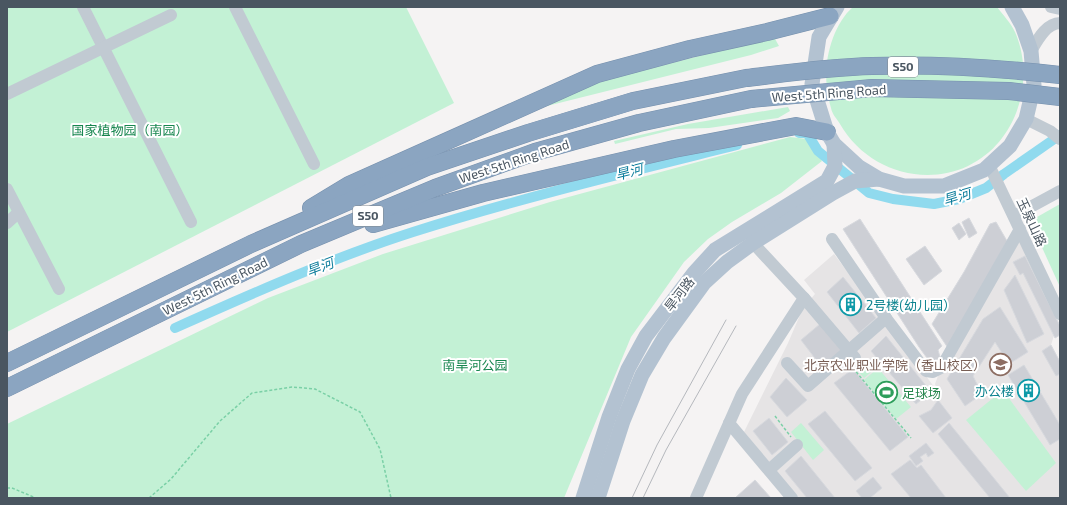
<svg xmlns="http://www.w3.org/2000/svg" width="1067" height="505" viewBox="0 0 1067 505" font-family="'Exo 2','Noto Sans SC',sans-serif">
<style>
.education{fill:#e6e4e5}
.green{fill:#c3f1d5}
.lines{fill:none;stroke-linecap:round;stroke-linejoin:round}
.canal{stroke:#90daee;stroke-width:10}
.building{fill:#cdcfd5;stroke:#d7d9de}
.highway-casing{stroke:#7690ad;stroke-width:18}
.path{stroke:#7ad0a6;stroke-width:1.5;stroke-dasharray:3 2;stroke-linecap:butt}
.minor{stroke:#c1cad2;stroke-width:12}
.major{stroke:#b3c2d1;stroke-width:15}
.highway{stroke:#8ba5c1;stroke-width:17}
.tram{stroke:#b5b8bd;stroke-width:1}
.highway-bridge-casing{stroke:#7690ad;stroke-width:18;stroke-linecap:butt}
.highway-bridge{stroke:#8ba5c1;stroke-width:17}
.labels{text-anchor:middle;stroke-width:4;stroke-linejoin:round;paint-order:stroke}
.shield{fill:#fff;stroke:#808990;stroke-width:1}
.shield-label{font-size:12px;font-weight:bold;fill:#4a5661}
.street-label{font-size:13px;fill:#4a5661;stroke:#fff}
.park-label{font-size:13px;fill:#17864f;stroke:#fff}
.culture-label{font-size:13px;fill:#0d838f;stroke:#fff;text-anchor:start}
.education-label{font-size:13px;fill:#785e54;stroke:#fff;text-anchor:end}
.leisure-label{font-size:13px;fill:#27864d;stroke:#fff;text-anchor:start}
.water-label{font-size:14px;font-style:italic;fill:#0c7c9b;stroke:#fff}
</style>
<rect width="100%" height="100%" fill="#f5f3f3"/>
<path class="education" d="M1020,229L1048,289L1055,332L1051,345L1060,362V498H799L744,432L788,343L803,308L815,294L804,280L834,254L938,392L935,384L941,368Z"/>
<g class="green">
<path d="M7,7H406L454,103L7,332Z"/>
<path d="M853,7H997C1003,15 1011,23 1015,32C1036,80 1017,143 968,166C921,188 865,168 840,124C837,119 832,114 831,108C829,102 828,94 827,87C823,62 833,24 853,7Z"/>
<path d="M774,37L779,46L751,55L531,110L597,82Z"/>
<path d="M788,107L790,111L778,118L709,128L676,129L615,144L614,141L688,124Z"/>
<path d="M790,137L807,139L822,161L781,193L732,222L708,239L684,262L631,337L564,498H7V424L268,298L383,254L550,202Z"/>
<path d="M1060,204V287L1030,221Z"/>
<path d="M869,360L876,368L864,378L857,370Z"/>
<path d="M878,368L911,407L896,419L864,380Z"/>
<path d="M1003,390L1056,463L1026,491L966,420Z"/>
<path d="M801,423L824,450L813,460L791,432Z"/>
</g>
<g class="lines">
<g class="canal">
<path d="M799,133H807L818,151L869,193L893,199L934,204L959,199L986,188L1004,174L1060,135"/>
<path d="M175,328C253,293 332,258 413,232C520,198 629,172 737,145"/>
</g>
</g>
<g class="building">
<path d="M969,218L977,233L969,238L962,222Z"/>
<path d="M860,219L942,346L938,350L940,357L933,363L927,358L919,347L843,229Z"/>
<path d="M996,222L1007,241L948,348L932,324L964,272L990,224Z"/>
<path d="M959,223L966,234L959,240L952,228Z"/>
<path d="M925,246L942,271L924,285L906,259Z"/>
<path d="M1025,256L1060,326V335L1055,338L1023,273L1020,275L1013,262Z"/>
<path d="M1015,275L1044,334L1027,343L1004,290Z"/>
<path d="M843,277L876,318L859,333L827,292Z"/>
<path d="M1000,307L1028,352L1009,364L995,342L973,376L982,394L965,406L947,379L983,319Z"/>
<path d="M820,324L844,353L824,370L801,340Z"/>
<path d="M886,336L931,392L916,404L871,351Z"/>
<path d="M1051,345L1060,362V374L1056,376L1042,351Z"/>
<path d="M1024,365L1060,425V439L1050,445L1008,375Z"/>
<path d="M853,369L908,437L890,451L834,383Z"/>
<path d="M786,378L807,400L787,417L770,397Z"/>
<path d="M938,400L952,418L933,433L919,416L931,410Z"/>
<path d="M825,411L872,468L855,481L808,424Z"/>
<path d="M769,418L788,442L772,455L753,431Z"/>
<path d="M949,423L1010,498H990L938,434Z"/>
<path d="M926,443L934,453L928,457L926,453L920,457L923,461L916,466L909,456Z"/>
<path d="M801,456L835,498H807L785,471Z"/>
<path d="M910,460L917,468L921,465L946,498H911L891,474Z"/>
<path d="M873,477L882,488L870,498H862L856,491Z"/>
<path d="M755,480L771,498H735Z"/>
</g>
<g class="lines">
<defs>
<g id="highway">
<path d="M311,208L349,185L597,74L690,49L767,32L830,16"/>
<path d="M373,224L483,193L674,149L796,126L827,132"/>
<path d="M7,363L251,244L427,167L528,133L633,101L746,78"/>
<path d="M7,388L301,244L435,188L535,152L639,123L751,99"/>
</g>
</defs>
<use href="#highway" class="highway-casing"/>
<g class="path">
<path d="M853,368L911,438"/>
<path d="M775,416L791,437"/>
<path d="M7,488H12L36,498"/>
<path d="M149,498L171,479L220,421L252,393L292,387L315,389L360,412L380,449L391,498"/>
</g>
<g class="minor">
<path d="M83,7L191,222"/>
<path d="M235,7L314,164"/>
<path d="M1051,7L1060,9"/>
<path d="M1031,51C1037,41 1046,23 1060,23"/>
<path d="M7,94L171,15"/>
<path d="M1026,119L1050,131L1060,139"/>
<path d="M989,165L1060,314"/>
<path d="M7,189L59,289"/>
<path d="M1014,216L1060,191"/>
<path d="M7,223L18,213"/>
<path d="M832,239L886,318L926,371L933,372L941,368L1020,229"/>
<path d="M804,298L855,358"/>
<path d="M787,363L808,386L886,318"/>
<path d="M729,423L792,498"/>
<path d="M769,470L797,445"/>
<path d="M696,498L742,394L804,298L753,243"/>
</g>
<g class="major">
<path d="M837,7L819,37L812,84L827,132L834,144L859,167L879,179L904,186H944L984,170L1010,146L1026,119L1034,85L1031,51L1022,25L1012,7"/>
<path d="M583,498L609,417L628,369L646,336L694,273L715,250L827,181L835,166L834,144"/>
<path d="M598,498L623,421L642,375L664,338L704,283L727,262L753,243L833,193L855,181L879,179"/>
</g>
<use href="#highway" class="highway"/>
<g class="tram">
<path d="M632,498L657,445L726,320"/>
<path d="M643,498L666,450L736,326"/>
</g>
<defs>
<g id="highway-bridge">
<path d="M746,78C788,73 830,67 872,66C935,64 998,68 1060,75"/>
<path d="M751,99L872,88L1009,91L1060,97"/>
</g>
</defs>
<use href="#highway-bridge" class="highway-bridge-casing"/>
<use href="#highway-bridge" class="highway-bridge"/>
</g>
<defs>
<symbol id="building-ring" viewBox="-11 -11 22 22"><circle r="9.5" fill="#fff" stroke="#0f9aa8" stroke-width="1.5"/><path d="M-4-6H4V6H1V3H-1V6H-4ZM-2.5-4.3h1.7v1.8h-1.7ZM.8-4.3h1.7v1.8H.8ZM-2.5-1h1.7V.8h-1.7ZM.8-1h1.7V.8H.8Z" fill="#0f9aa8"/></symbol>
<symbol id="school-ring" viewBox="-11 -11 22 22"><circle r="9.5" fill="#fff" stroke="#8d6e63" stroke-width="1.5"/><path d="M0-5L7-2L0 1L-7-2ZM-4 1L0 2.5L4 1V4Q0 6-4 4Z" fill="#8d6e63"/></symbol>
<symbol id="stadium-ring" viewBox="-11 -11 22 22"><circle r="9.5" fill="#fff" stroke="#2e9e5b" stroke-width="1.5"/><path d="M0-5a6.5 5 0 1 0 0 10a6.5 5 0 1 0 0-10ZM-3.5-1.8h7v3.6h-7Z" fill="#2e9e5b"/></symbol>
</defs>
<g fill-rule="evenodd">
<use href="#building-ring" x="838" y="292" width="25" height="25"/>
<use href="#school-ring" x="988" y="352" width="25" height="25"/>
<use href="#building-ring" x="1016" y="378" width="25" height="25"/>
<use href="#stadium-ring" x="874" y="380" width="25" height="25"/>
</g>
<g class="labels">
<g class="shield">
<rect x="888" y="57" width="30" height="20" rx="3"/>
<rect x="353" y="206" width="30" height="20" rx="3"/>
</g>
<g class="shield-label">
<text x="903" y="71">S50</text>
<text x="368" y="220">S50</text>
</g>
<g class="street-label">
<text transform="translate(829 93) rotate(-4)" y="5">West 5th Ring Road</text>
<text transform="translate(514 161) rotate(-18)" y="5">West 5th Ring Road</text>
<text transform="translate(1032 222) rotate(65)" y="5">玉泉山路</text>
<text transform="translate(215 286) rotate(-26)" y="5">West 5th Ring Road</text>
<text transform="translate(679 294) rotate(-52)" y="5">旱河路</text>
</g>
<g class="park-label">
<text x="130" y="135">国家植物园（南园）</text>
<text x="475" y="370">南旱河公园</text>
</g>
<g class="culture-label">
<text x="866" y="310">2号楼(幼儿园）</text>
<text x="1014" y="396" text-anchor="end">办公楼</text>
</g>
<g class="education-label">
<text x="986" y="370">北京农业职业学院（香山校区）</text>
</g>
<g class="leisure-label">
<text x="902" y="398">足球场</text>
</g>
<g class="water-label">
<text transform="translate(629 172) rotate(-14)" y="5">旱河</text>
<text transform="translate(957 197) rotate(-17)" y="5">旱河</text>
<text transform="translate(320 267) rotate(-21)" y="5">旱河</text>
</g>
</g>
<rect width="1067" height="505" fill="none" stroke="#4a5661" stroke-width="16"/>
</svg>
